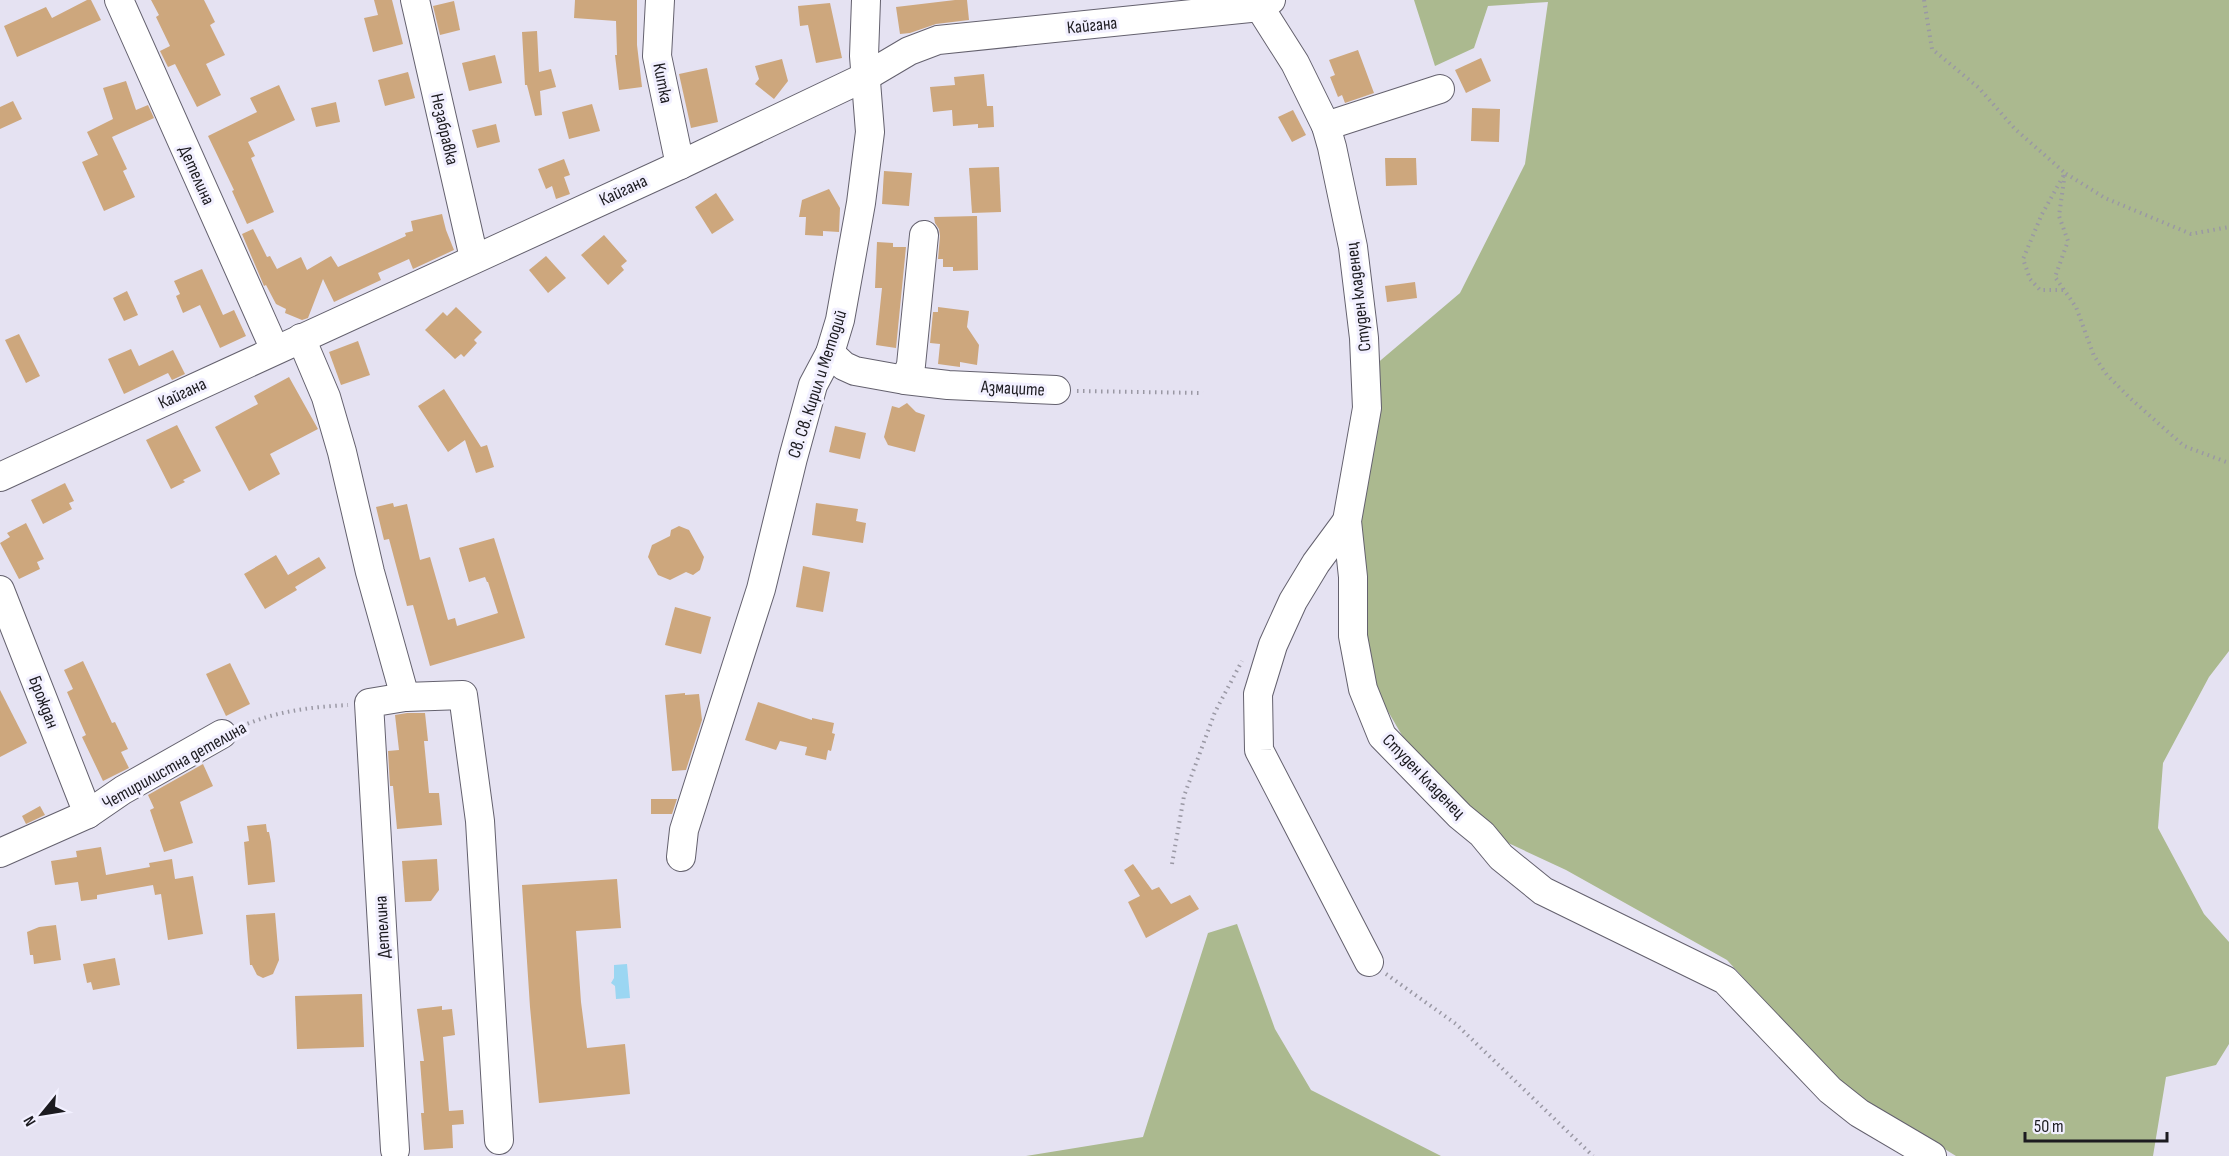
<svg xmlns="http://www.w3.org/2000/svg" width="2229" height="1156" viewBox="0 0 2229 1156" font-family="'Sofia Sans Condensed',sans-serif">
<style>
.green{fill:#abb98f}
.water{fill:#9bd6f2}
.building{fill:#cda77d}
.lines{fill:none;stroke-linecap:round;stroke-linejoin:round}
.minor-casing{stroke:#64616e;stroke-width:30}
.path{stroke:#9a98a4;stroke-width:4;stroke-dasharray:1.5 4.5;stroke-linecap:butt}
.minor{stroke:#fff;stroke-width:28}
.labels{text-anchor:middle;stroke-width:6;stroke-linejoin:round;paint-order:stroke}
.street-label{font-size:18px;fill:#1c1b20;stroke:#f2f0ff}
</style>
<rect width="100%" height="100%" fill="#e5e2f2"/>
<g class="green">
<path d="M1414,0H2229V651L2209,677L2163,763L2158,828L2204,914L2229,942V1044L2216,1065L2166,1077L2153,1156H1956L1842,1086L1727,960L1566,870L1491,835L1410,749L1365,672L1348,494L1368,371L1460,293L1525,164L1548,2L1488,6L1474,48L1435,66Z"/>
<path d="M1237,924L1275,1029L1311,1090L1441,1156H1026L1143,1137L1208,933Z"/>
</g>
<path class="water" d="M627,964L630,998L616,999L615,986L611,983L614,978V965Z"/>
<g class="building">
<path d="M87,0H91L101,20L17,57L4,26L46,7L52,18Z"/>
<path d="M151,0H204L215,22L210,25L225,55L206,64L221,95L197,107L175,64L168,67L160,51L170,46L156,17L159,15Z"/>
<path d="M374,0H392L403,44L373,52L364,18L378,15Z"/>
<path d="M575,0H637V45L642,87L619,90L615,55H617L616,21L574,18Z"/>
<path d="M955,0H967L969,20L936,24L910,33L900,34L896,7Z"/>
<path d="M454,1L460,30L440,35L433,6Z"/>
<path d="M830,3L842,58L816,63L808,25L800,26L798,6Z"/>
<path d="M537,31L539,72L551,69L556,87L540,91L542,115L535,116L527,85H525L522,32Z"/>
<path d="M1358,50L1374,93L1345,103L1342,95L1338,97L1330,77L1335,75L1329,60Z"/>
<path d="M495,55L502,83L469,91L462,63Z"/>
<path d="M1481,58L1491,81L1466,93L1455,70Z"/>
<path d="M782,59L788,81L774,99L755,84L759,79L755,66Z"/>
<path d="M707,68L718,122L691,128L679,74Z"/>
<path d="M408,72L415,98L385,106L378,80Z"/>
<path d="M984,74L987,106H993L994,127L978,128V124L953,126L952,110L933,112L930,87L955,85L954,77Z"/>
<path d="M126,81L136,110L148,105L154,118L112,137L127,169L123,171L135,197L104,211L82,162L98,155L87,132L113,119L103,88Z"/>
<path d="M279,85L295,120L248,142L255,156L251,158L274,212L247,224L232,191L234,190L208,136L257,112L250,98Z"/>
<path d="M13,101L22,119L0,129V107Z"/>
<path d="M336,102L340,122L316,127L311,108Z"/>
<path d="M592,104L600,131L569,139L562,112Z"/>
<path d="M1472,108L1500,109L1499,142L1471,141Z"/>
<path d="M1293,110L1306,135L1292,142L1278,117Z"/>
<path d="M496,124L500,142L477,148L472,130Z"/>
<path d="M1385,158H1416L1417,185L1386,186Z"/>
<path d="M564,159L570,175L564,177L570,194L556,199L552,186L546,189L538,169Z"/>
<path d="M999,167L1001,212L972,213L969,168Z"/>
<path d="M884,171L912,173L909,206L882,204Z"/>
<path d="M829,189L840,208L839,232L823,231V236L805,235L806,217H799L802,200Z"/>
<path d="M716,193L734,220L712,234L695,207Z"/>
<path d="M442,214L446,230L454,250L413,269L409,259L378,273L381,280L334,302L323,279L308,318L302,320L285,313L286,309L276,304L266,285L264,286L242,234L253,229L267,257L270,256L277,269L301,257L307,270L331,256L338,267L406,236L405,233L413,231L411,221Z"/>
<path d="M977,216L978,270L953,271V267H943V259H938L940,236L939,229L935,223L934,217Z"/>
<path d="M604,235L627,261L621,266L624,270L608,285L581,255Z"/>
<path d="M877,242L893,243V247H906L896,348L876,345L882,288H875Z"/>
<path d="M546,256L566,278L548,293L529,270Z"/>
<path d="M202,269L223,315L234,310L246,336L220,348L200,305L183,313L176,296L180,294L174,281Z"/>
<path d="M1415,282L1417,298L1387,302L1385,286Z"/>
<path d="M127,291L138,315L124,321L113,298Z"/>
<path d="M456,307L482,332L474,340L477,343L464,357L461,354L455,359L425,330L443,312L447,316Z"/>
<path d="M938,307L969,311L967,327L979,345L977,365L960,362V367L938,364L940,344L930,343L933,312H938Z"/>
<path d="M19,334L40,376L26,383L5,340Z"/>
<path d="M358,341L370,375L341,385L329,352Z"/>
<path d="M131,349L139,366L173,350L185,374L172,380L168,373L124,394L108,359Z"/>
<path d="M289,377L318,429L270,454L280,474L249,491L215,427L258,404L254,396Z"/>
<path d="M444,389L481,447L487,445L494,467L476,473L465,440L448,452L418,406Z"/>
<path d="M907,403L916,412L925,415L915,452L888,445L884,437L892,406L899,408Z"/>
<path d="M177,425L201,471L183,480L185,482L171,489L146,440Z"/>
<path d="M835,426L866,433L860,459L829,452Z"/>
<path d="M65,483L74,501L69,503L72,509L43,524L31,500Z"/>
<path d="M393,503L394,507L407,504L420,560L430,557L448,620L455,618L457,626L498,613L488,582H487L485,577L469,582L459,548L494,538L525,638L430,666L413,605L407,606L389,539L384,540L376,507Z"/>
<path d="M816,503L858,509L856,521L866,523L863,543L812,535Z"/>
<path d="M26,523L44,559L37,562L40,569L19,579L0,543L10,537L7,533Z"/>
<path d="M679,526L689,530L704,557L700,570L693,575L686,572L670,580L658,575L648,557L652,545L670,536L671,530Z"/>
<path d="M276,555L288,575L319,557L326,568L295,587L297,590L265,609L244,574Z"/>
<path d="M803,566L830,572L823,612L796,607Z"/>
<path d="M675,607L711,617L701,654L665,645Z"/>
<path d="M83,661L112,723L115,722L128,749L121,752L129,768L103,781L82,737L86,735L67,692L73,689L64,670Z"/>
<path d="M230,663L250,704L226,716L206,674Z"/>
<path d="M0,690L27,743L0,757Z"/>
<path d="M685,693V695L699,694L702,720L686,770L672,771L665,695Z"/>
<path d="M758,702L812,720V718L834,723L832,733L835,734L831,751L828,750L826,760L805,755L807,747L780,741L776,750L745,740Z"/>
<path d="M407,713H425L428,741H424L429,793H439L442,825L397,829L393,786H390L388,751L399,750L395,715Z"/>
<path d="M203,764L213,786L180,802L193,843L164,852L150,810L154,808L148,795Z"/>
<path d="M651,799H677L672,814H651Z"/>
<path d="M40,806L45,815L26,824L22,816Z"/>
<path d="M266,824L267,832H269L271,842L275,882L248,885L244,842L249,841L247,826Z"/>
<path d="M101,847L106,875L150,867L149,863L172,859L175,879L193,876L203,934L168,940L161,894L155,895L153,885L97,895V899L81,901L78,882L55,885L51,861L77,857L76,851Z"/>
<path d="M437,859L439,890L431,901L405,902L402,861Z"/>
<path d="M1133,864L1152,890L1159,887L1171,904L1190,895L1199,909L1146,938L1128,902L1140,896L1124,870Z"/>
<path d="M617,879L621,928L576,931L581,1002L587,1048L625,1044L630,1094L539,1103L530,1007L522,885Z"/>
<path d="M275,913L279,960L273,974L263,978L257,975L252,965H250L246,915Z"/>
<path d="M56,925L61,960L34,964L33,955H30L27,932L39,927Z"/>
<path d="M115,958L120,985L93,990L91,982L87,983L83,964Z"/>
<path d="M362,994L364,1047L297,1049L295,996Z"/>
<path d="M442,1006V1010L452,1009L455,1035L443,1037L449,1111L463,1110L464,1124L452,1125L453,1148L424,1150L421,1113H424L420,1061H424L417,1009Z"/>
</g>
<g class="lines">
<defs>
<g id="minor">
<path d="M119,0L275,350"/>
<path d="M415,0L474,258"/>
<path d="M660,0L657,56L680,165"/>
<path d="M1255,0L1295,63L1326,126L1332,147L1353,247L1364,338L1367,408L1347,521L1353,577V636L1363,689L1382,736L1460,816L1482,834L1501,857L1543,891L1725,980L1830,1090L1859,1113L1932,1156"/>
<path d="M1326,126L1440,89"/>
<path d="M301,338L326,397L342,452L370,572L405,697"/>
<path d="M830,353L844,366L855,371L905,380L948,385L1056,390"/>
<path d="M905,380L911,365L924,235"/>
<path d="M0,477L680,165L865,77L909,51L938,40L1260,7L1271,0"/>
<path d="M1347,521L1316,563L1293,601L1273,645L1258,694L1259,750L1369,962"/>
<path d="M0,590L88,814"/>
<path d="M0,853L88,814L123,790L222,734"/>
<path d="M681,857L684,830L761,589L793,458L813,385L830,353L840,320L861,203L870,132L864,56L866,0"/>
<path d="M395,1150L369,703L405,697L463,695L480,821L499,1140"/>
</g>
</defs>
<use href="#minor" class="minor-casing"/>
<g class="path">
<path d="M1924,0L1932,49L1979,88L2015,129L2065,173L2059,216L2068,241L2055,277L2076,307L2094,356L2107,375L2131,399L2184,446L2229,463"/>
<path d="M2063,290H2040L2030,279L2023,259L2042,214L2065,173L2105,198L2191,234L2229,227"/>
<path d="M1077,391L1203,393"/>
<path d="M242,726C277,711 311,707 348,705"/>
<path d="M1172,864L1184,796L1215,712L1242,661"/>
<path d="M1386,974L1456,1024L1593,1156"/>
</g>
<use href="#minor" class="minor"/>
</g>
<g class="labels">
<g class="street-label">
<text transform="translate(1092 25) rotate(-6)" y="6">Кайгана</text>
<text transform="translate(663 83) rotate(79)" y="6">Китка</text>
<text transform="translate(445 129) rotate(77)" y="6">Незабравка</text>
<text transform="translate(197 175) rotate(66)" y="6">Детелина</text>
<text transform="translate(623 190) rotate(-25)" y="6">Кайгана</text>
<text transform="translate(1358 297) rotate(-97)" y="6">Студен кладенец</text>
<text transform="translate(817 384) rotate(-72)" y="6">Св. Св. Кирил и Методий</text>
<text transform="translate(1013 388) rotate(3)" y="6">Азмаците</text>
<text transform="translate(182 393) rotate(-25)" y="6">Кайгана</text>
<text transform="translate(44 702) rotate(69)" y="6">Брождан</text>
<text transform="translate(174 765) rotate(-29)" y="6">Четирилистна детелина</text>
<text transform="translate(1424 776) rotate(46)" y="6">Студен кладенец</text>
<text transform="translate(382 927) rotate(-93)" y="6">Детелина</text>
</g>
</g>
<g transform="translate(42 1114) rotate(240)" stroke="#f2f0ff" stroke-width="4.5" paint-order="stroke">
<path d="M0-4.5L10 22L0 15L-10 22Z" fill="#1c1b20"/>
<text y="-9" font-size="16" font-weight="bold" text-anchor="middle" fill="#1c1b20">N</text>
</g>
<path d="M2025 1132v9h142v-9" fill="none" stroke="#1c1b20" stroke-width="3"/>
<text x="2034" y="1132" font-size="18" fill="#1c1b20" stroke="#f2f0ff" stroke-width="4.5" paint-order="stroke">50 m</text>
</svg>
